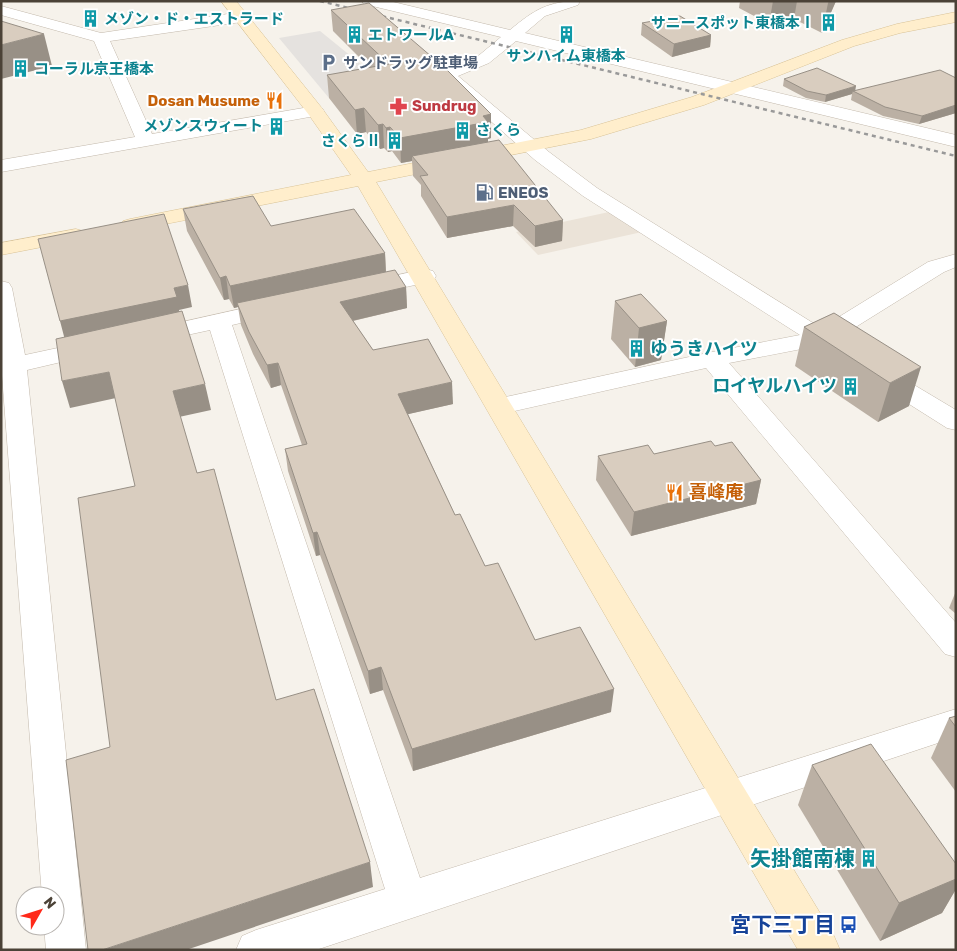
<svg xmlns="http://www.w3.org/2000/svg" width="957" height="951" viewBox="0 0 957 951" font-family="Rubik,'Noto Sans JP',sans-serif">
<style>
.residential{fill:#ebe3d8}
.parking{fill:#e5e2df}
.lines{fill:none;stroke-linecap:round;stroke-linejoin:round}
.street-casing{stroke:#c3b9ac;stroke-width:1}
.secondary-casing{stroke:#d9c397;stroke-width:1}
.street{fill:#fff;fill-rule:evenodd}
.secondary{fill:#fec;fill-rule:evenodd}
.rail{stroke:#999;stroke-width:2.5;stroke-dasharray:4 4;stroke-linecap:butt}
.wall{fill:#bbb0a4}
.shaded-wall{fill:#989086}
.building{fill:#d9cdbf;stroke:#989086}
.labels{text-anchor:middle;stroke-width:4;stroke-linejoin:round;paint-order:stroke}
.far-culture-label{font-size:15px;font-weight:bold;fill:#0d838f;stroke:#fff;text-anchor:start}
.far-service-label{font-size:15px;font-weight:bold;fill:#4e5e75;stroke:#fff;text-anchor:start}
.far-food-label{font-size:15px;font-weight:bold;fill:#c56008;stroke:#fff;text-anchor:end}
.far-health-label{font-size:15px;font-weight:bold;fill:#be3a42;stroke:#fff;text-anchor:start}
.culture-label{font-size:18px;font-weight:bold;fill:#0d838f;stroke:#fff;text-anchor:start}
.food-label{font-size:18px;font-weight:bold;fill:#c56008;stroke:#fff;text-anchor:start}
.near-culture-label{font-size:21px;font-weight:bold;fill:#0d838f;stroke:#fff;text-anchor:end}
.near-transit-label{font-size:21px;font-weight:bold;fill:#164399;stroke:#fff;text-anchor:end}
</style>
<rect width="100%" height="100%" fill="#f6f2eb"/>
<path class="residential" d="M609,212L642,232L538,255L516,232Z"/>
<path class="parking" d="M320,31L389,87L329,98L279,38Z"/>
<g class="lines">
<defs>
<g id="street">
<path d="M362,1H389L510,30C534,10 548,1 580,1L578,5L545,16L525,33L956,135V147L516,41L489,63L458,76L549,152L597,188L821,328L928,262L956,254V267L944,272L838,338L847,347L844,352L835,354L817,346L729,363L956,623V657L945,654L706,368L501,414L492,412L488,406L492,400L501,398L712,352L800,335L583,196L535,160L438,75L440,71L477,57L501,37L364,4Z"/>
<path d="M1,6L101,33L241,12L246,14L249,17L241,22L110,41L152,134L315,106L321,107L324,111L321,115L315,116L1,172V160L135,137L94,41L1,15Z"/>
<path d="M425,269L433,271L436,276L433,281L365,296L357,294L354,289L357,284Z"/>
<path d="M1,281L9,283L12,288L25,355L95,340L104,342L107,347L104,352L27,370L86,950H46L44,926H55V896H42L1,362Z"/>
<path d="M276,301L284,303L288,308L284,313L232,325L420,878L956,709V737L316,950H236L242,936L256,930L385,889L210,330L150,343L142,341L138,336L142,331Z"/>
<path d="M880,368L889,370L956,410V430L947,428L871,380L868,375L871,370Z"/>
</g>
<g id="secondary">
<path d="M221,1H236L321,107L368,172L581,130L692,97L842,40L897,24L956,12V22L900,33L854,46L704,105L591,139L376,182L834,936L840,950H798L358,186L130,231L123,229L120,225L123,221L130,219L351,175L309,115Z"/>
<path d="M76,229L83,231L87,235L83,239L1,255V243Z"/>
</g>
</defs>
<use href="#street" class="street-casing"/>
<use href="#secondary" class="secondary-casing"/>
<use href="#street" class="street"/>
<use href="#secondary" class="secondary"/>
<path class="rail" d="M320,1L956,156"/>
</g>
<g class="wall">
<path d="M740,1H836L822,33L794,19L769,24L739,8Z"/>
<path d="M331,10L491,114V138L488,139V142L563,220L562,241L535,247L513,226L447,238L421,196V185L413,176L412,161L401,163L392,151L388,152L384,148L380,149L366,132L357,134L329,98L327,75L370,68L333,31Z"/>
<path d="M642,23L711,35L710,47L672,57L641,35Z"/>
<path d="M956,78V113L919,124L883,116L851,100L852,94L825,102L806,98L783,86L784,79L855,91Z"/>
<path d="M183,209L271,226L385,253L386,272L406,287L407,308L353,321L373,350L453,404L408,414L455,515L485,566L535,640L611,712L413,771L383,690L370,694L320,555L316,556L288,471L285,449L302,445L281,385L271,388L253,354L241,325L238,307L234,308L229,299L224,300L187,231Z"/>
<path d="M615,301L667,321L661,360L635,367L611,339Z"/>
<path d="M834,313L909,406L878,422L795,366L804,327Z"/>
<path d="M715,446L761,480L756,504L631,536L596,480L598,456L654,454Z"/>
<path d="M956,591V614L949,608Z"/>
<path d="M956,716V792L931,758L949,718Z"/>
<path d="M812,765L956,864V889L942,913L880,941L798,805Z"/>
</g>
<g class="shaded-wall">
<path d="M773,1H797L794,19L769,24Z"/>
<path d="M829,1H836L822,33L828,3Z"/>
<path d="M44,34L52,66L1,79V45Z"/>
<path d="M711,35L710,47L672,57L674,44Z"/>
<path d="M856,86L855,92L853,91L852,94L825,102L826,95Z"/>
<path d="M956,105V113L919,124L922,116Z"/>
<path d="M364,108L366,132L357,134L355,110Z"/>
<path d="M491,114V138L488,139V146L412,156V161L401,163L400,138Z"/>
<path d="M383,124L384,148L380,149L378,125Z"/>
<path d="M390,127L392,151L388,152L386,128Z"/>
<path d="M514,205L513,226L447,238V217Z"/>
<path d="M563,220L562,241L535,247V226Z"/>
<path d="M385,253L386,275L237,303L238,307L234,308L230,286Z"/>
<path d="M226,276L229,299L224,300L220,278Z"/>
<path d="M188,285L192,307L179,310L181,319L66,344L60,321L174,288Z"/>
<path d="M406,287L407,308L343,323L340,302Z"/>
<path d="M667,321L661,360L635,367L639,328Z"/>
<path d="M278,363L281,385L271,388L267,365Z"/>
<path d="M921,367L909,406L878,422L890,383Z"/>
<path d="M109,372L116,398L70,408L62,381Z"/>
<path d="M452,382L453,404L400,416L398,394Z"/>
<path d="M205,384L211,410L179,417L173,391Z"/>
<path d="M761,480L756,504L631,536L634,512Z"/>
<path d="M317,532L320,555L316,556L313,533Z"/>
<path d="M381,667L383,690L370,694L368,671Z"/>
<path d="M614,689L611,712L413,771L412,749Z"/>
<path d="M370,862L373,887L186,950H102Z"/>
<path d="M956,879V889L942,913L880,941L899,903Z"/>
</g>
<g class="building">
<path d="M369,3L432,57H434L491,114L483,116L488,122L400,138L390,127L386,128L383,124L378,125L364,108L355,110L327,75L389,64L331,10Z"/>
<path d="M680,16L711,35L674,44L642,23Z"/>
<path d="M1,21L44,34L1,45Z"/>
<path d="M817,68L856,86L826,95L807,91L784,79Z"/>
<path d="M940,70L956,78V105L922,116L885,107L853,91Z"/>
<path d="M499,140L563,220L535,226L514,205L447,217L420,176L428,175L412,156Z"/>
<path d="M253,196L271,226L354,209L385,253L230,286L226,276L220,278L183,209Z"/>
<path d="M164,214L188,285L174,288L177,297L60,321L38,239Z"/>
<path d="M395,270L406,287L340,302L373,350L428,339L452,382L398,394L455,515L460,514L485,566L498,563L535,640L580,627L614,689L412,749L381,667L368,671L317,532L313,533L285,449L307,444L278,363L267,365L249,332L237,303Z"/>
<path d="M641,294L667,321L639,328L615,301Z"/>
<path d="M182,311L205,384L173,391L197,473L214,469L276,700L314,689L370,862L102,950H88L66,760L110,747L78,498L135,486L109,372L62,381L56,339Z"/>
<path d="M834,313L921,367L890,383L804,327Z"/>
<path d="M711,441L715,446L732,442L761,480L634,512L598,456L648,445L654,454Z"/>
<path d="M956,716V727L949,718Z"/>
<path d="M871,744L956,864V879L899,903L812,765Z"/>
</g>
<defs>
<symbol id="building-bare" viewBox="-9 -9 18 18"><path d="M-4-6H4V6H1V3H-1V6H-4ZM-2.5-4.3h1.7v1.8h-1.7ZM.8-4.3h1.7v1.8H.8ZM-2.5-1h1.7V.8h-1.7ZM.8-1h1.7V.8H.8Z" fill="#0f9aa8" stroke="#fff" stroke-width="2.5" paint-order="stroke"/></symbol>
<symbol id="parking-bare" viewBox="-9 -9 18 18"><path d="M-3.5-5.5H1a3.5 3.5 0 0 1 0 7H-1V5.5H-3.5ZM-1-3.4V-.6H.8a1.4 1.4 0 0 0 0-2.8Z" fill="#5c6f8a" stroke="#fff" stroke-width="2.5" paint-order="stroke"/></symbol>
<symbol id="restaurant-bare" viewBox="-9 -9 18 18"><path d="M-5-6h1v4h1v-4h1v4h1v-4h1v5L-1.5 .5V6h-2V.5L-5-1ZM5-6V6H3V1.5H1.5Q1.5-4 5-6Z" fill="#e8710a" stroke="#fff" stroke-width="2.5" paint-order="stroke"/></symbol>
<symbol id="pharmacy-bare" viewBox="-9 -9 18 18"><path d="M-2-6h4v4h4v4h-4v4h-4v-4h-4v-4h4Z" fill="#e0444e" stroke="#fff" stroke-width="2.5" paint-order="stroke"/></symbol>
<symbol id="fuel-bare" viewBox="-9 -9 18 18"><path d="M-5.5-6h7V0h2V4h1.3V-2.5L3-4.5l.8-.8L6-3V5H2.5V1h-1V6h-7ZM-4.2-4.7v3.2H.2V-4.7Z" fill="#5c6f8a" stroke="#fff" stroke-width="2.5" paint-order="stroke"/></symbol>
<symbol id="bus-bare" viewBox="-9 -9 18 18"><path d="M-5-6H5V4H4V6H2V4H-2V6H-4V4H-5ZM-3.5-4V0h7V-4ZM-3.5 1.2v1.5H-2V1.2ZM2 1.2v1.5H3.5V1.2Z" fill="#1a4fb4" stroke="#fff" stroke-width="2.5" paint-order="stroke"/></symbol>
</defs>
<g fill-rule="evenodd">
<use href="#building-bare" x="78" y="6" width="25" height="25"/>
<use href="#building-bare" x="816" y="10" width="25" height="25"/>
<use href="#building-bare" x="342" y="22" width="25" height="25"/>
<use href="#building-bare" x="554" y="22" width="25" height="25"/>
<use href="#parking-bare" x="316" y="50" width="25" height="25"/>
<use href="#building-bare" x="8" y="56" width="25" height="25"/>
<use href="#restaurant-bare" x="262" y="88" width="25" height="25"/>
<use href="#pharmacy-bare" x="386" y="94" width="25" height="25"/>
<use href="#building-bare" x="264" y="114" width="25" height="25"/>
<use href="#building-bare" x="450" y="118" width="25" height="25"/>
<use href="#building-bare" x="382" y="128" width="25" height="25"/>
<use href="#fuel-bare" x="472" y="180" width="25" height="25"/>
<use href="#building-bare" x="624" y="336" width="25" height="25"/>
<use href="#building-bare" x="838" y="374" width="25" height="25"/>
<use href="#restaurant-bare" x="662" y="480" width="25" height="25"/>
<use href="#building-bare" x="856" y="846" width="25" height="25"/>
<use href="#bus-bare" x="836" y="912" width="25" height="25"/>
</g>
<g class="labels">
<g class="far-culture-label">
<text x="104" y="24">メゾン・ド・エストラード</text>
<text x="815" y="28" text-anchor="end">サニースポット東橋本Ⅰ</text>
<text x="368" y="40">エトワールA</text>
<text x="566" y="61" text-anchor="middle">サンハイム東橋本</text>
<text x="34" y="74">コーラル京王橋本</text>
<text x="263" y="131" text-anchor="end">メゾンスウィート</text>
<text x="476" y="135">さくら</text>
<text x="381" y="146" text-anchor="end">さくらⅡ</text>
</g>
<g class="far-service-label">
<text x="343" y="68">サンドラッグ駐車場</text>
<text x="498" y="198">ENEOS</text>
</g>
<g class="far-food-label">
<text x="260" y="106">Dosan Musume</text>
</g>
<g class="far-health-label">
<text x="412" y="111">Sundrug</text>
</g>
<g class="culture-label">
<text x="650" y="355">ゆうきハイツ</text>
<text x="837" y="392" text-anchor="end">ロイヤルハイツ</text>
</g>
<g class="food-label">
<text x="689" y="498">喜峰庵</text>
</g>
<g class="near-culture-label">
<text x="855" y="866">矢掛館南棟</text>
</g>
<g class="near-transit-label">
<text x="835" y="932">宮下三丁目</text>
</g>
</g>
<rect width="957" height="951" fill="none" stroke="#4b4237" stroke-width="5"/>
<g transform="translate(40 911) rotate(51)"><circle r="24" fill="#ffffff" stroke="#b7b3af"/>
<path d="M0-4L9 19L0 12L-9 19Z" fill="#ff2919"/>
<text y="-8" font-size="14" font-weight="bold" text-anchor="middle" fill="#4b4237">N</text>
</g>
</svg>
